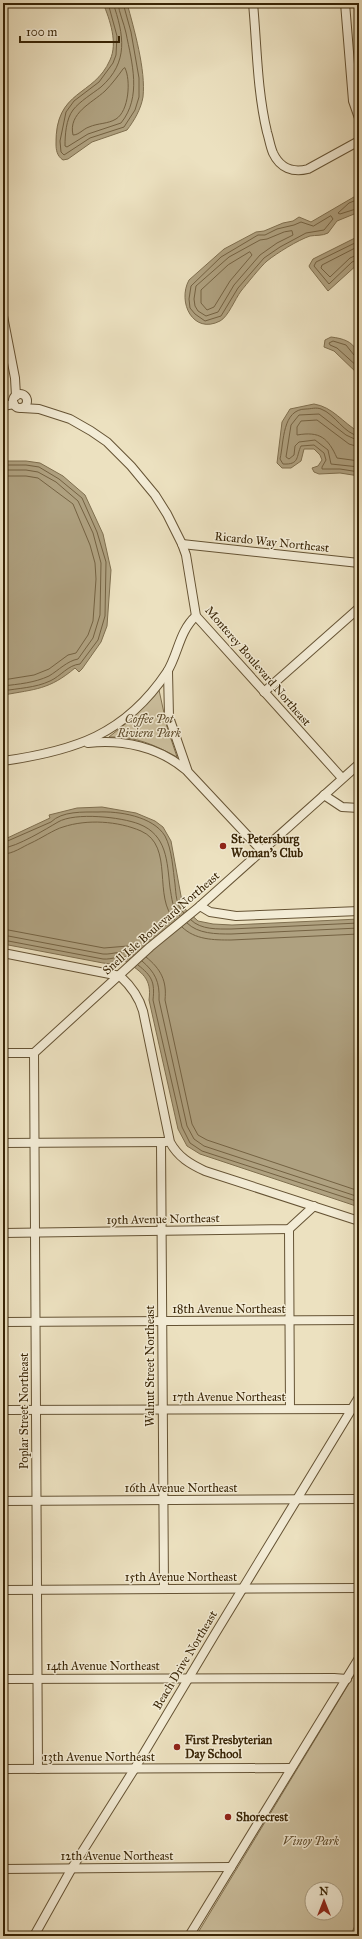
<svg xmlns="http://www.w3.org/2000/svg" width="362" height="1939" viewBox="0 0 362 1939" font-family="'IM FELL Great Primer',serif">
<style>
.green{fill:#cdc1a0;stroke:#827252;fill-rule:evenodd}
.water{fill:#afa180;stroke:#7f6f4f}
.lines{fill:none;stroke-linecap:round;stroke-linejoin:round}
.shore{stroke:#746242;stroke-width:1}
.minor-casing{stroke:#655334;stroke-width:10}
.minor{stroke:#f3ecd6;stroke-width:8}
.poi-dot{fill:#8f2418;stroke:#f3ecd6;stroke-width:1.5}
.labels{text-anchor:middle;stroke-width:3;stroke-linejoin:round;paint-order:stroke}
.street-label{font-size:12px;fill:#382405;stroke:#f3ecd6}
.park-label{font-size:12px;font-style:italic;fill:#5d4b2c;stroke:#f3ecd6}
.poi-label{font-size:12px;font-weight:bold;fill:#382405;stroke:#f3ecd6;text-anchor:start}
</style>
<rect width="100%" height="100%" fill="#ece1c0"/>
<filter id="stains"><feTurbulence type="fractalNoise" baseFrequency=".005" numOctaves="4"/><feColorMatrix values="0 0 0 0 .2 0 0 0 0 .09 0 0 0 0 .02 0 0 0 .5 -.17"/></filter>
<radialGradient id="worn" r=".72"><stop offset=".6" stop-color="#630" stop-opacity="0"/><stop offset="1" stop-color="#630" stop-opacity=".3"/></radialGradient>
<g class="green">
<path d="M159,690L167,727L177,757C155,745 135,736 109,737L129,721Z"/>
<path d="M359,1667V1918L350,1936H196ZM312,1889H336V1913H312Z"/>
</g>
<g class="water">
<path d="M103,3H127C134,29 146,70 143,97C141,109 134,121 127,130L92,142L68,159L63,160C57,156 56,150 56,144C55,89 94,97 110,60C118,43 110,20 103,3Z"/>
<path d="M359,194V212L337,221L328,233C322,236 316,235 310,236C298,240 277,253 267,261C261,266 246,285 241,291C235,299 228,317 220,321C193,335 177,302 189,280L224,249L256,232L264,231L283,223L293,221L299,217L311,222Z"/>
<path d="M359,236V263L328,291L310,268L309,266L313,259Z"/>
<path d="M331,337C358,340 359,352 359,375L334,351L324,347L325,340Z"/>
<path d="M314,404C333,407 343,423 359,432V476L340,473L319,474L314,472L312,468L318,466L322,460L320,455L314,449H304L301,461L291,468H282L277,463L282,422L290,409Z"/>
<path d="M3,461H26L40,463L63,476L85,495L103,534L111,570L107,626L101,642L82,669L79,672L75,668C49,690 35,689 4,695Z"/>
<path d="M102,807L136,813L155,821L163,827L171,841L183,907L198,921L213,924L232,925L359,919V1207L200,1154L187,1146L178,1129L149,1000C152,978 142,973 126,961L111,964L103,963L3,944V840L50,818L49,815L77,808Z"/>
</g>
<g class="lines">
<g class="shore">
<path d="M108,3L117,36L116,55L113,63L99,82L74,101L66,112L60,141L61,152L64,155L90,138L124,127L135,110L139,97V78L131,32L123,3"/>
<path d="M113,3C124,35 129,62 101,87C92,94 80,101 73,110C66,119 65,135 65,146L67,147L88,134L121,123C142,97 132,63 126,33C124,23 119,13 118,3"/>
<path d="M125,68C131,80 129,111 116,119C108,124 98,123 89,127C83,129 79,135 73,135C68,113 92,103 105,91C112,84 118,76 123,69Z"/>
<path d="M359,199L349,203L338,213L340,214L359,208"/>
<path d="M331,216L333,219L324,230L306,233L280,247L264,258L238,288L221,316L205,321L195,314L190,308L189,299L191,286L221,257L258,235H265L277,229L294,225L301,222L313,226Z"/>
<path d="M292,231L293,235L277,243L260,255L234,285L218,312L206,316L198,311L195,306L194,299L196,286L229,257L260,240L267,239L284,232Z"/>
<path d="M359,241L316,262L314,266L329,284L352,262L359,259"/>
<path d="M359,246L322,265L321,268L330,277L350,258L359,254"/>
<path d="M250,252L252,255L230,281L214,307L207,310L201,303V290L228,265Z"/>
<path d="M359,357L354,355L346,345L333,341L329,343L330,345L337,348L359,368"/>
<path d="M359,436C344,434 335,414 321,409C316,407 311,409 306,409C282,409 284,442 280,459L283,464C300,465 296,456 301,446L314,445L324,453L326,460L322,467V469H340L359,472"/>
<path d="M359,441L346,435L319,414L299,415L291,425L286,457L289,459L294,455L295,446L299,442L315,440L328,450L331,464L359,467"/>
<path d="M359,447L349,444L317,420L301,421L297,427V435C320,431 328,438 337,458L359,461"/>
<path d="M3,465H26L39,467L59,479L82,498L97,532L106,562L105,616L98,640L80,664C68,665 61,676 50,681C35,688 19,688 3,691"/>
<path d="M3,470H26L38,472L56,482L78,501L93,533L101,563L100,615L93,638L78,659C67,661 59,670 49,676C34,683 19,684 3,686"/>
<path d="M3,476H26L38,478L73,504L90,545L95,563L96,579L93,621L88,635L76,653L68,655L49,669L34,675L3,680"/>
<path d="M3,843L51,822C62,811 83,812 98,812C118,811 153,816 165,836C172,849 173,870 175,884C176,894 176,906 184,913"/>
<path d="M3,848C17,847 46,829 58,822C75,812 121,817 139,824C167,835 167,861 170,888C172,898 172,909 180,916"/>
<path d="M3,854C13,854 22,847 31,843C40,839 55,829 63,827C87,819 118,821 141,831C175,846 152,898 175,920"/>
<path d="M191,920C201,930 218,929 231,929L359,923"/>
<path d="M187,923C198,934 216,934 231,934L359,928"/>
<path d="M182,927C195,940 214,940 231,940L359,934"/>
<path d="M3,929L104,948L128,946L138,951"/>
<path d="M3,935L103,954C114,955 124,948 134,955"/>
<path d="M3,940L103,959C112,960 122,954 130,958"/>
<path d="M146,957C161,969 167,981 165,1000L192,1124L198,1135L207,1140L359,1191"/>
<path d="M142,961C155,972 160,982 159,1000L187,1126L194,1139L204,1146L359,1197"/>
<path d="M138,965C152,976 155,982 153,1000L182,1127L190,1143L202,1151L359,1202"/>
</g>
<defs>
<g id="minor">
<path d="M253,3C257,46 257,90 267,132C269,138 270,146 273,153C280,168 293,173 308,169L359,141"/>
<path d="M345,3L353,101L359,118"/>
<path d="M3,316L15,378L16,396"/>
<circle cx="20" cy="401" r="7"/>
<path d="M3,406L14,404"/>
<path d="M22,408L39,409L70,419L91,431L107,442L131,466L155,495L167,514L182,544L186,555L196,616L342,778"/>
<path d="M182,544L359,563"/>
<path d="M168,671L169,717L188,772L262,851"/>
<path d="M264,692L359,608"/>
<path d="M88,743C123,739 159,747 186,770"/>
<path d="M3,761C74,751 125,735 167,672C178,655 179,631 196,616"/>
<path d="M324,795L342,807L359,808"/>
<path d="M200,906L210,912L236,916L359,911"/>
<path d="M3,953L120,976C131,986 139,997 143,1011L170,1142C178,1157 190,1164 205,1171L359,1221"/>
<path d="M3,1053H34"/>
<path d="M34,1053L38,1769"/>
<path d="M34,1053L150,947L200,906L359,764"/>
<path d="M161,1142L164,1589"/>
<path d="M3,1143L166,1142"/>
<path d="M289,1229L290,1409"/>
<path d="M3,1233L289,1229L314,1206"/>
<path d="M3,1322L359,1320"/>
<path d="M3,1410L359,1409"/>
<path d="M3,1501L359,1499"/>
<path d="M3,1590L359,1588"/>
<path d="M3,1679L334,1678L347,1679"/>
<path d="M3,1769L291,1768"/>
<path d="M3,1869L231,1867"/>
<path d="M34,1936L72,1868L135,1768L215,1634L359,1397"/>
<path d="M189,1936L359,1658"/>
</g>
</defs>
<use href="#minor" class="minor-casing"/>
<use href="#minor" class="minor"/>
</g>
<g class="poi-dot">
<circle cx="223" cy="846" r="4"/>
<circle cx="177" cy="1747" r="4"/>
<circle cx="228" cy="1817" r="4"/>
</g>
<g class="labels">
<g class="street-label">
<text transform="translate(272 542) rotate(6)" y="4">Ricardo Way Northeast</text>
<text transform="translate(258 666) rotate(49)" y="4">Monterey Boulevard Northeast</text>
<text transform="translate(161 923) rotate(-41)" y="4">Snell Isle Boulevard Northeast</text>
<text transform="translate(163 1219) rotate(-1)" y="4">19th Avenue Northeast</text>
<text x="229" y="1313">18th Avenue Northeast</text>
<text transform="translate(150 1366) rotate(-90)" y="4">Walnut Street Northeast</text>
<text x="229" y="1401">17th Avenue Northeast</text>
<text transform="translate(24 1411) rotate(-90)" y="4">Poplar Street Northeast</text>
<text x="181" y="1492">16th Avenue Northeast</text>
<text x="181" y="1581">15th Avenue Northeast</text>
<text transform="translate(185 1660) rotate(-59)" y="4">Beach Drive Northeast</text>
<text x="103" y="1670">14th Avenue Northeast</text>
<text x="99" y="1761">13th Avenue Northeast</text>
<text x="117" y="1860">12th Avenue Northeast</text>
</g>
<g class="park-label">
<text x="149" y="723">Coffee Pot<tspan x="149" dy="14">Riviera Park</tspan></text>
<text x="311" y="1845">Vinoy Park</text>
</g>
<g class="poi-label">
<text x="231" y="843">St. Petersburg<tspan x="231" dy="14">Woman's Club</tspan></text>
<text x="185" y="1744">First Presbyterian<tspan x="185" dy="14">Day School</tspan></text>
<text x="236" y="1821">Shorecrest</text>
</g>
</g>
<rect width="362" height="1939" fill="none" stroke="#ece1c0" stroke-width="16"/>
<rect x="4" y="4" width="354" height="1931" fill="none" stroke="#382405" stroke-width="2"/>
<rect x="8" y="8" width="346" height="1923" fill="none" stroke="#382405"/>
<g transform="translate(324 1901)"><circle r="19" fill="#f3ecd6" stroke="#a89c82"/>
<path d="M0-3L7 15L0 10L-7 15Z" fill="#8f2418"/>
<text y="-6" font-size="11" font-weight="bold" text-anchor="middle" fill="#382405">N</text>
</g>
<path d="M20 36v6h99v-6" fill="none" stroke="#382405" stroke-width="2"/>
<text x="26" y="36" font-size="12" fill="#382405" stroke="#f3ecd6" stroke-width="3" paint-order="stroke">100 m</text>
<rect width="100%" height="100%" filter="url(#stains)"/>
<rect width="100%" height="100%" fill="url(#worn)"/>
</svg>
